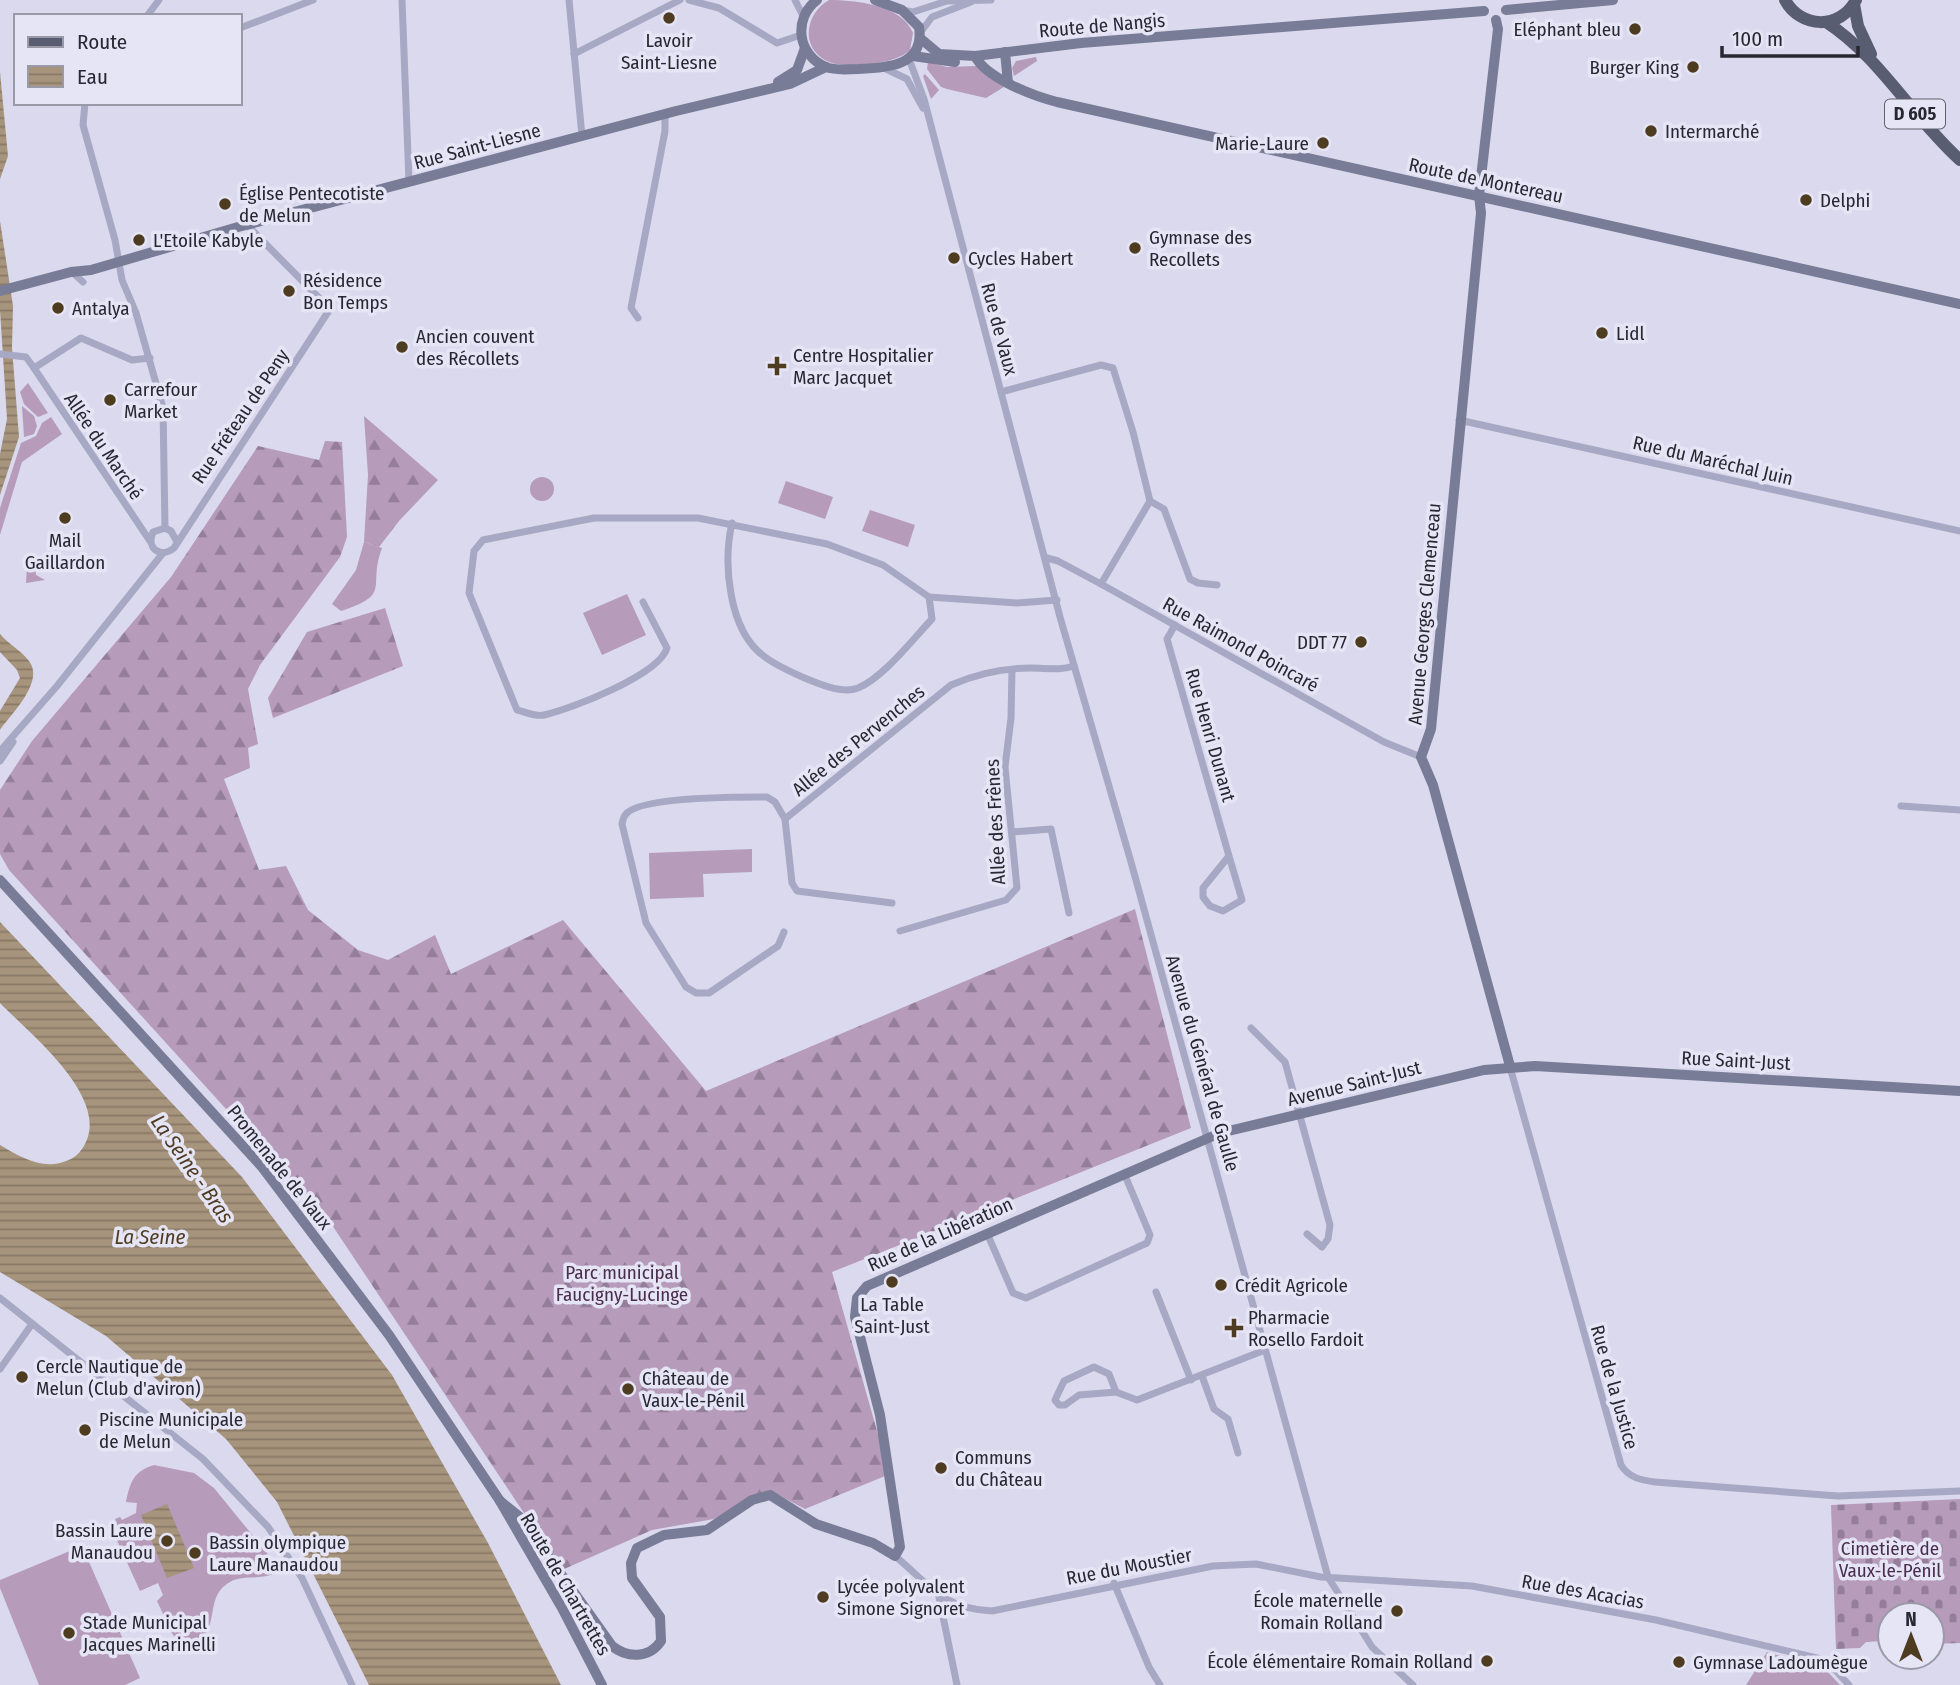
<svg xmlns="http://www.w3.org/2000/svg" width="1960" height="1685" viewBox="0 0 1960 1685" font-family="'Fira Sans Condensed',sans-serif">
<style>
.grass{fill:#b69bbb}
.forest{fill:url(#forest-firs)}
.cemetery{fill:url(#cemetery-stones)}
.water{fill:url(#water-rules)}
.lines{fill:none;stroke-linecap:round;stroke-linejoin:round}
.street{stroke:#a7a8c4;stroke-width:7}
.secondary{stroke:#797c97;stroke-width:10}
.primary{stroke:#595d72;stroke-width:12}
.poi-dot{fill:#4e3c21;stroke:#e6e5f6;stroke-width:2.5}
.labels{text-anchor:middle;stroke-width:7;stroke-linejoin:round;paint-order:stroke}
.shield{fill:#e6e5f6;stroke:#60616d;stroke-width:2}
.shield-label{font-size:18px;font-weight:bold;fill:#272832}
.street-label{font-size:19px;fill:#272832;stroke:#e6e5f6}
.poi-label{font-size:19px;fill:#272832;stroke:#e6e5f6;text-anchor:start}
.park-label{font-size:19px;fill:#492d4d;stroke:#e6e5f6}
.water-label{font-size:21px;font-style:italic;fill:#4e3c21;stroke:#e6e5f6}
</style>
<defs>
<pattern id="forest-firs" width="22" height="20" patternUnits="userSpaceOnUse" patternTransform="scale(1.75)"><rect width="22" height="20" fill="#b69bbb"/><path d="M5 1l3.5 6h-7zM16 11l3.5 6h-7z" fill="#947e99"/></pattern>
<pattern id="cemetery-stones" width="16" height="16" patternUnits="userSpaceOnUse" patternTransform="scale(1.75)"><rect width="16" height="16" fill="#b69bbb"/><path d="M2 7V4a2 2 0 0 1 4 0v3zM10 15v-3a2 2 0 0 1 4 0v3z" fill="#947e99"/></pattern>
<pattern id="water-rules" width="6" height="5" patternUnits="userSpaceOnUse" patternTransform="scale(1.75)"><rect width="6" height="5" fill="#a7947c"/><path d="M0 2.5h6" fill="none" stroke="#887966"/></pattern>
</defs>
<rect width="100%" height="100%" fill="#dad9ee"/>
<g class="grass">
<path d="M829,0C856,0 902,5 913,33L910,50C897,64 844,70 827,61C799,47 806,13 829,0Z"/>
<path d="M1036,57L1037,61L1014,76L1012,68L1016,61Z"/>
<path d="M928,62L947,67L977,66L1004,87L986,98L947,89L941,87L927,69Z"/>
<path d="M925,74L939,90L931,99L923,76Z"/>
<path d="M28,383L48,413L38,417L24,404L20,392Z"/>
<path d="M22,406L34,416L37,426L34,434L24,437Z"/>
<path d="M51,417L62,434L22,462L0,535V508L21,443L36,436L42,423Z"/>
<circle cx="542" cy="489" r="12"/>
<path d="M786,481L833,497L825,519L778,503Z"/>
<path d="M870,510L915,525L908,547L862,531Z"/>
<path d="M364,542L382,548C367,588 393,594 341,611L332,604L356,570Z"/>
<path d="M27,563L35,566L36,575L45,580L26,583Z"/>
<path d="M627,594L646,635L602,655L583,613Z"/>
<path d="M752,849V872L703,874L704,897L650,899L649,853Z"/>
<path d="M154,1465L194,1473L214,1488L271,1558L273,1574C259,1580 241,1575 230,1582C202,1598 224,1628 190,1650L173,1635L157,1601L163,1595L158,1583L140,1591L110,1525L116,1522L115,1519L120,1517L122,1520L136,1513L137,1503L126,1502C130,1482 134,1471 154,1465Z"/>
<path d="M82,1546L140,1678L125,1685H39L0,1588V1580Z"/>
<path d="M1767,1652L1826,1670L1840,1685H1746Z"/>
</g>
<g class="forest">
<path d="M364,416L438,480L399,521L379,547L364,542L368,475Z"/>
<path d="M325,441L342,442L347,537L340,557L260,665L248,689L258,744L248,748L250,768L224,779L259,870L286,866L308,910L358,950L388,960L435,935L451,974L563,920L706,1091L1135,909L1191,1128L832,1272L881,1445L885,1476L805,1509L771,1491L714,1519L652,1530L562,1570L334,1228L9,870L0,854V790L32,741L171,577L258,446L319,460Z"/>
<path d="M385,608L403,666L273,718L268,698L307,632Z"/>
</g>
<path class="cemetery" d="M1960,1499V1643L1932,1644V1615H1890V1647L1882,1641L1866,1642L1860,1648L1836,1649L1831,1505Z"/>
<g class="water">
<path d="M0,72L8,156L0,179Z"/>
<path d="M0,221L13,306L12,348L19,437L0,495V454L7,419L0,310Z"/>
<path d="M0,634C8,644 22,651 29,661C45,682 11,714 0,730V711L20,678L17,670L0,652Z"/>
<path d="M0,922L242,1177L392,1375L488,1543L561,1685H369L277,1502L226,1439L106,1336L0,1272V1145C22,1158 45,1172 71,1159C77,1156 82,1150 85,1144C110,1097 29,1033 0,1003Z"/>
<path d="M167,1504L194,1568L167,1578L141,1515Z"/>
</g>
<g class="lines">
<g class="street">
<path d="M402,0L409,182"/>
<path d="M569,0L582,136"/>
<path d="M689,0L719,8L777,43L801,35"/>
<path d="M795,0L803,16"/>
<path d="M902,10L913,12L947,1L991,0"/>
<path d="M147,16L159,0"/>
<path d="M240,28L313,0"/>
<path d="M920,33L932,17L971,2"/>
<path d="M574,54L680,0"/>
<path d="M909,59L924,99L1060,617L1131,862L1328,1577L1372,1647L1413,1685"/>
<path d="M886,69L907,79L923,108"/>
<path d="M85,103L83,125L115,240L122,280L136,313L163,408L165,528"/>
<path d="M72,272L83,282"/>
<path d="M638,318L631,308L665,131V114"/>
<path d="M0,354L26,357L34,368L81,338L132,360L150,358"/>
<path d="M34,368L150,541"/>
<path d="M1001,392L1101,365L1113,368L1133,432L1150,501"/>
<path d="M1459,420L1960,531"/>
<path d="M1150,501L1164,509L1190,579L1198,583L1217,585"/>
<path d="M732,523C723,563 728,631 765,657C777,666 793,673 807,679C822,685 842,694 858,688C883,678 914,638 932,619L929,597"/>
<path d="M176,540L171,531L165,528L153,532C146,548 160,559 174,548L330,309L247,225"/>
<path d="M1047,558L1058,561L1101,584L1384,742L1421,757"/>
<path d="M1101,584L1150,501"/>
<path d="M643,602L667,648C659,675 571,709 544,715C536,717 526,712 517,710L469,593L474,551L483,540L594,518H698L827,544L883,565L929,597L1017,603L1057,600"/>
<path d="M1175,625L1167,639L1229,856L1203,888V897L1210,906L1223,911L1242,900L1229,856"/>
<path d="M0,751L57,686L163,553"/>
<path d="M0,761L13,742"/>
<path d="M1901,806L1960,810"/>
<path d="M1013,832L1051,829L1069,913"/>
<path d="M892,903L797,891L792,883L785,819L951,685C976,674 1003,668 1031,668C1047,668 1059,671 1074,666"/>
<path d="M900,931L1006,900L1017,888L1005,767L1011,718L1012,670"/>
<path d="M784,932L778,946L709,993H696L686,987L646,923L622,824C623,821 623,817 626,814C641,796 742,797 767,797L775,802L785,819"/>
<path d="M1251,1028L1285,1062L1330,1225L1328,1239L1322,1247L1307,1234"/>
<path d="M1510,1067L1621,1465C1629,1478 1641,1480 1655,1482L1838,1496L1960,1491"/>
<path d="M987,1233L1013,1293L1026,1298L1147,1243L1150,1235L1124,1173"/>
<path d="M1156,1292L1191,1380"/>
<path d="M0,1298L203,1459L268,1527L302,1578L352,1685"/>
<path d="M0,1369L32,1324"/>
<path d="M1202,1376L1214,1409L1228,1419L1238,1453"/>
<path d="M1116,1392L1079,1395L1065,1405H1059L1055,1400L1064,1381L1094,1367L1109,1374L1116,1392L1137,1400L1265,1350"/>
<path d="M895,1556C930,1585 943,1609 992,1611L1213,1566L1256,1564L1321,1577L1472,1586L1656,1620L1817,1658L1828,1662L1849,1685"/>
<path d="M1114,1583L1149,1667L1160,1685"/>
<path d="M939,1597L957,1685"/>
</g>
<g class="secondary">
<path d="M817,0C793,18 797,55 826,67C836,71 848,69 858,69C887,68 925,66 919,27L902,10L875,0"/>
<path d="M1506,10L1613,0"/>
<path d="M1496,20L1498,29L1479,195L1481,213L1431,729L1421,757L1433,785L1510,1066"/>
<path d="M920,38L939,54L975,56L1081,43L1484,11"/>
<path d="M1005,52L1008,83"/>
<path d="M913,56L955,62"/>
<path d="M975,56C986,78 1033,96 1057,102L1960,304"/>
<path d="M778,82L797,70L805,48"/>
<path d="M0,291L71,272L91,270L238,227L676,111L790,84L826,67"/>
<path d="M0,880L262,1167L389,1335L500,1501L562,1608L602,1685"/>
<path d="M500,1501L521,1518L612,1646C627,1658 649,1659 661,1641L660,1617L632,1578L631,1563L637,1548L664,1535L707,1530L752,1500L770,1495L816,1524L873,1543L895,1556L900,1547L880,1415L855,1317L857,1298L867,1286L1220,1133L1484,1070L1535,1066L1960,1091"/>
</g>
<g class="primary">
<path d="M1785,0C1801,29 1840,30 1856,0"/>
<path d="M1854,4L1858,26L1871,54"/>
<path d="M1826,22C1880,57 1912,117 1960,160"/>
</g>
</g>
<g class="poi-dot">
<circle cx="669" cy="18" r="7"/>
<circle cx="1635" cy="29" r="7"/>
<circle cx="1693" cy="67" r="7"/>
<circle cx="1651" cy="131" r="7"/>
<circle cx="1323" cy="143" r="7"/>
<circle cx="1806" cy="200" r="7"/>
<circle cx="225" cy="204" r="7"/>
<circle cx="139" cy="240" r="7"/>
<circle cx="1135" cy="248" r="7"/>
<circle cx="954" cy="258" r="7"/>
<circle cx="289" cy="291" r="7"/>
<circle cx="58" cy="308" r="7"/>
<circle cx="1602" cy="333" r="7"/>
<circle cx="402" cy="347" r="7"/>
<path d="M773.5 355.5h7v7h7v7h-7v7h-7v-7h-7v-7h7z"/>
<circle cx="110" cy="400" r="7"/>
<circle cx="65" cy="518" r="7"/>
<circle cx="1361" cy="642" r="7"/>
<circle cx="892" cy="1282" r="7"/>
<circle cx="1221" cy="1285" r="7"/>
<path d="M1230.5 1317.5h7v7h7v7h-7v7h-7v-7h-7v-7h7z"/>
<circle cx="22" cy="1377" r="7"/>
<circle cx="628" cy="1389" r="7"/>
<circle cx="85" cy="1430" r="7"/>
<circle cx="941" cy="1468" r="7"/>
<circle cx="167" cy="1541" r="7"/>
<circle cx="195" cy="1553" r="7"/>
<circle cx="823" cy="1597" r="7"/>
<circle cx="1397" cy="1611" r="7"/>
<circle cx="69" cy="1633" r="7"/>
<circle cx="1487" cy="1661" r="7"/>
<circle cx="1679" cy="1662" r="7"/>
</g>
<g class="labels">
<rect class="shield" x="1885" y="99.5" width="60" height="29" rx="5"/>
<g class="shield-label">
<text x="1915" y="120">D 605</text>
</g>
<g class="street-label">
<text transform="translate(1102 25) rotate(-5)" y="7">Route de Nangis</text>
<text transform="translate(477 146) rotate(-15)" y="7">Rue Saint-Liesne</text>
<text transform="translate(1486 180) rotate(12)" y="7">Route de Montereau</text>
<text transform="translate(1000 329) rotate(75)" y="7">Rue de Vaux</text>
<text transform="translate(240 416) rotate(-56)" y="7">Rue Fréteau de Peny</text>
<text transform="translate(104 446) rotate(56)" y="7">Allée du Marché</text>
<text transform="translate(1713 460) rotate(13)" y="7">Rue du Maréchal Juin</text>
<text transform="translate(1424 614) rotate(-85)" y="7">Avenue Georges Clemenceau</text>
<text transform="translate(1241 644) rotate(29)" y="7">Rue Raimond Poincaré</text>
<text transform="translate(1211 735) rotate(74)" y="7">Rue Henri Dunant</text>
<text transform="translate(858 740) rotate(-39)" y="7">Allée des Pervenches</text>
<text transform="translate(995 822) rotate(-93)" y="7">Allée des Frênes</text>
<text transform="translate(1736 1060) rotate(3)" y="7">Rue Saint-Just</text>
<text transform="translate(1203 1063) rotate(74)" y="7">Avenue du Général de Gaulle</text>
<text transform="translate(1354 1083) rotate(-14)" y="7">Avenue Saint-Just</text>
<text transform="translate(280 1167) rotate(51)" y="7">Promenade de Vaux</text>
<text transform="translate(940 1234) rotate(-24)" y="7">Rue de la Libération</text>
<text transform="translate(1615 1387) rotate(74)" y="7">Rue de la Justice</text>
<text transform="translate(1129 1566) rotate(-11)" y="7">Rue du Moustier</text>
<text transform="translate(566 1584) rotate(60)" y="7">Route de Chartrettes</text>
<text transform="translate(1583 1591) rotate(10)" y="7">Rue des Acacias</text>
</g>
<g class="poi-label">
<text x="1621" y="36" text-anchor="end">Eléphant bleu</text>
<text x="669" y="47" text-anchor="middle">Lavoir<tspan x="669" dy="22">Saint-Liesne</tspan></text>
<text x="1679" y="74" text-anchor="end">Burger King</text>
<text x="1665" y="138">Intermarché</text>
<text x="1309" y="150" text-anchor="end">Marie-Laure</text>
<text x="239" y="200">Église Pentecotiste<tspan x="239" dy="22">de Melun</tspan></text>
<text x="1820" y="207">Delphi</text>
<text x="1149" y="244">Gymnase des<tspan x="1149" dy="22">Recollets</tspan></text>
<text x="153" y="247">L'Etoile Kabyle</text>
<text x="968" y="265">Cycles Habert</text>
<text x="303" y="287">Résidence<tspan x="303" dy="22">Bon Temps</tspan></text>
<text x="72" y="315">Antalya</text>
<text x="1616" y="340">Lidl</text>
<text x="416" y="343">Ancien couvent<tspan x="416" dy="22">des Récollets</tspan></text>
<text x="793" y="362">Centre Hospitalier<tspan x="793" dy="22">Marc Jacquet</tspan></text>
<text x="124" y="396">Carrefour<tspan x="124" dy="22">Market</tspan></text>
<text x="65" y="547" text-anchor="middle">Mail<tspan x="65" dy="22">Gaillardon</tspan></text>
<text x="1347" y="649" text-anchor="end">DDT 77</text>
<text x="1235" y="1292">Crédit Agricole</text>
<text x="892" y="1311" text-anchor="middle">La Table<tspan x="892" dy="22">Saint-Just</tspan></text>
<text x="1248" y="1324">Pharmacie<tspan x="1248" dy="22">Rosello Fardoit</tspan></text>
<text x="36" y="1373">Cercle Nautique de<tspan x="36" dy="22">Melun (Club d'aviron)</tspan></text>
<text x="642" y="1385">Château de<tspan x="642" dy="22">Vaux-le-Pénil</tspan></text>
<text x="99" y="1426">Piscine Municipale<tspan x="99" dy="22">de Melun</tspan></text>
<text x="955" y="1464">Communs<tspan x="955" dy="22">du Château</tspan></text>
<text x="153" y="1537" text-anchor="end">Bassin Laure<tspan x="153" dy="22">Manaudou</tspan></text>
<text x="209" y="1549">Bassin olympique<tspan x="209" dy="22">Laure Manaudou</tspan></text>
<text x="837" y="1593">Lycée polyvalent<tspan x="837" dy="22">Simone Signoret</tspan></text>
<text x="1383" y="1607" text-anchor="end">École maternelle<tspan x="1383" dy="22">Romain Rolland</tspan></text>
<text x="83" y="1629">Stade Municipal<tspan x="83" dy="22">Jacques Marinelli</tspan></text>
<text x="1473" y="1668" text-anchor="end">École élémentaire Romain Rolland</text>
<text x="1693" y="1669">Gymnase Ladoumègue</text>
</g>
<g class="park-label">
<text x="622" y="1279">Parc municipal<tspan x="622" dy="22">Faucigny-Lucinge</tspan></text>
<text x="1890" y="1555">Cimetière de<tspan x="1890" dy="22">Vaux-le-Pénil</tspan></text>
</g>
<g class="water-label">
<text transform="translate(192 1169) rotate(55)" y="7">La Seine - Bras</text>
<text x="150" y="1244">La Seine</text>
</g>
</g>
<rect x="14" y="14" width="228" height="91" fill="#e6e5f6" stroke="#9a99a8" stroke-width="2"/>
<rect x="28" y="37" width="35" height="10" fill="#595d72" stroke="#9a99a8" stroke-width="2"/>
<text x="77" y="49" font-size="21" fill="#272832">Route</text>
<rect x="28" y="66" width="35" height="21" fill="url(#water-rules)" stroke="#9a99a8" stroke-width="2"/>
<text x="77" y="84" font-size="21" fill="#272832">Eau</text>
<g transform="translate(1911 1636)"><circle r="33" fill="#e6e5f6" stroke="#9a99a8" stroke-width="2"/>
<path d="M0-5L12 26L0 18L-12 26Z" fill="#4e3c21"/>
<text y="-10" font-size="19" font-weight="bold" text-anchor="middle" fill="#272832">N</text>
</g>
<path d="M1722 46v10h136v-10" fill="none" stroke="#272832" stroke-width="3.5"/>
<text x="1732" y="46" font-size="21" fill="#272832" stroke="#e6e5f6" stroke-width="5" paint-order="stroke">100 m</text>
</svg>
